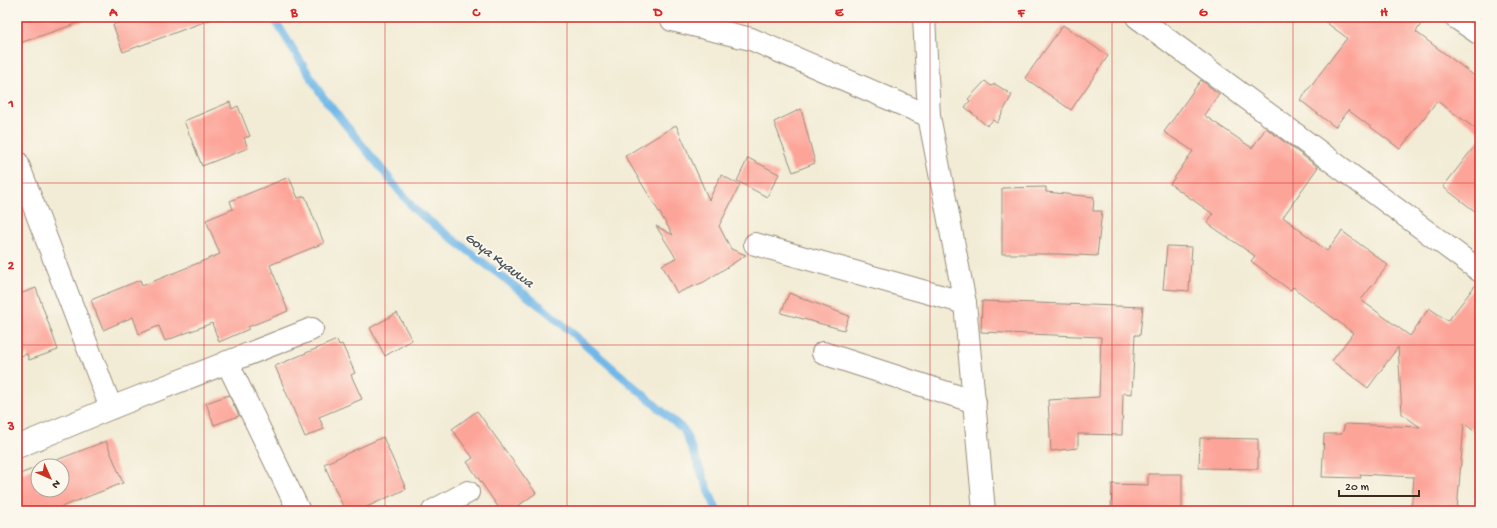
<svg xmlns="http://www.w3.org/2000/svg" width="1497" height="528" viewBox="0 0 1497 528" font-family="'Gochi Hand',sans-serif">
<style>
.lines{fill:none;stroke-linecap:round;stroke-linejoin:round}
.stream{stroke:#71b8e8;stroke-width:8}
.building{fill:#fda499}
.minor-casing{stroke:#968b7a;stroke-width:24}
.minor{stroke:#fff;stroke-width:22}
.grid{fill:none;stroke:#d62828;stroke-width:1;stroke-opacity:0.55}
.labels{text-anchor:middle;stroke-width:4;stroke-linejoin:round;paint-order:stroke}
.water-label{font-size:14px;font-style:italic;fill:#4b555b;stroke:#fbf7ec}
.neatline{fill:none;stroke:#d62828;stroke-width:1.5}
.grid-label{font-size:13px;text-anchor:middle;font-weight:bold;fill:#d62828}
</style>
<rect width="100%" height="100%" fill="#fbf7ec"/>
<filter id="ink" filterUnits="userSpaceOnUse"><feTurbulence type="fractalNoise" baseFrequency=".025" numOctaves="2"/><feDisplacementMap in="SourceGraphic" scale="8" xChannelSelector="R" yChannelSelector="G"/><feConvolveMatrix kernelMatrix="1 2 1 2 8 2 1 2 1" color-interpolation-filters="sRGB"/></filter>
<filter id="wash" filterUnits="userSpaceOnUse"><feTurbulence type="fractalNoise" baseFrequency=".012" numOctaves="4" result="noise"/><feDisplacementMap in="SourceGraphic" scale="16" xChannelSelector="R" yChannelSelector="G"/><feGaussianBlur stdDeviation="0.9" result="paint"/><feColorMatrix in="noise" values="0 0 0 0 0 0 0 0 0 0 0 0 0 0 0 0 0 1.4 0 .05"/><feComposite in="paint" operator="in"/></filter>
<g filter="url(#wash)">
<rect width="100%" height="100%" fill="#f2ecd6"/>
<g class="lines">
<path class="stream" d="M273,17L323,97L415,210L548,312L684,430L717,511"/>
</g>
<g id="blocks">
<g class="building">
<path d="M17,17H84V21L17,44Z"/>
<path d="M134,17H211L212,19L123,52L113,25Z"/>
<path d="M1319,17H1425L1416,32L1480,80V132L1437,101L1400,149L1348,110L1335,127L1300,100L1347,38Z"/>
<path d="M1063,25L1108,56L1071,110L1025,78Z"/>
<path d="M1201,80L1219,94L1204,115L1252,148L1266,128L1318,167L1283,217L1327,251L1342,231L1388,265L1361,300L1410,336L1429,308L1448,321L1477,283H1480V436L1464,423L1457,511H1411L1414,477L1360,474L1361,478L1322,477L1324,434H1342L1345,424L1420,427L1402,414L1398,347L1368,388L1332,361L1353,333L1293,287L1290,290L1251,261L1255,256L1207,223L1213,214L1170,184L1193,151L1164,132Z"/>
<path d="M985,81L991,86L995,84L1012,95L997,123L993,120L987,126L965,107L970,101L968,99Z"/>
<path d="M230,102L232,109L238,106L250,136L244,138L248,148L202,166L184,121Z"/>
<path d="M801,109L815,163L793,172L774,122Z"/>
<path d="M676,125L709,200L721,175L740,185L719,226L731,249L746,255L704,282L677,293L662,265L676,258L656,226L673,235L625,156Z"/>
<path d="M1480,139V215L1443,187Z"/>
<path d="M748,158L779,174L767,197L737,181Z"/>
<path d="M289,177L298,198L305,196L324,243L270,265L288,311L248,327L249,329L219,342L212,323L165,341L159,326L139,334L133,317L103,330L91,300L140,280L142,286L220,254L206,220L233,209L230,201Z"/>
<path d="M1046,187V192L1094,197L1093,211H1102L1097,256L1059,254H1002V188Z"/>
<path d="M1167,246L1192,247L1189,291L1163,289Z"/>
<path d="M36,288L58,350L29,360L27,354L17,357V295Z"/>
<path d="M789,293L849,316L844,330L781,313Z"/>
<path d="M982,301L1143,307L1140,335H1135L1132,394L1123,393L1122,435L1078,434V448L1051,451L1048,400L1099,397L1101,337L981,332Z"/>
<path d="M397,313L412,340L385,356L370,328Z"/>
<path d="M337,340L339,345L342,344L355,373L351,375L362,399L319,417L324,429L305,437L275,366Z"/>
<path d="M229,395L239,416L214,425L206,403Z"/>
<path d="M477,411L536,493L511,511H501L467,462L473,458L452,429Z"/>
<path d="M383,437L406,489L358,511H345L324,464Z"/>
<path d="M1200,438L1258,439V469L1199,468Z"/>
<path d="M106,441L123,483L51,511H17V475L38,467V490H62V466H41Z"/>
<path d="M1148,474H1182V509H1173V511H1111L1112,484L1148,485Z"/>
</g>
</g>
</g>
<g filter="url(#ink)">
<use href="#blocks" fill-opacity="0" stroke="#968b7a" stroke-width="1"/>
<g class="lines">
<defs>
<g id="minor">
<path d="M924,17L929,116L965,303L984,511"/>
<path d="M1137,17L1480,271"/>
<path d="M1455,17L1480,34"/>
<path d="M672,20L751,39L929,116"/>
<path d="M17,162L111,408"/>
<path d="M755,244L965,303"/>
<path d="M823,353L975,402"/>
<path d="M227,362L299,511"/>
<path d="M17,447L111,408L312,329"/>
<path d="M433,511L468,492"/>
</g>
</defs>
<use href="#minor" class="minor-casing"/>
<use href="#minor" class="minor"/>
</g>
</g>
<path class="grid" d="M204,17V511M385,17V511M567,17V511M748,17V511M930,17V511M1112,17V511M1293,17V511M17,183H1480M17,345H1480"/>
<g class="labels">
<g class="water-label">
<text transform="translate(500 259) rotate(37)" y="5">Goya Kyauwa</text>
</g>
</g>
<rect width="1497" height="528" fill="none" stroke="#fbf7ec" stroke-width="44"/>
<g transform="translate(50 478) rotate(135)"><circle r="19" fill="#fbf7ec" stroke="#aea59a"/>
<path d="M0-3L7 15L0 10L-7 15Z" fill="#c8321e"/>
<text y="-6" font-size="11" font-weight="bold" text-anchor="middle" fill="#3b2a1e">N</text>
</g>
<path d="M1339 490v6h80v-6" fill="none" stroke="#3b2a1e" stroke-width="2"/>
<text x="1345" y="490" font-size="12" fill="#3b2a1e" stroke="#fbf7ec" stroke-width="3" paint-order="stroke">20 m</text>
<rect x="22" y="22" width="1453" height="484" class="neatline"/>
<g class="grid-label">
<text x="113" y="16">A</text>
<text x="294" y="16">B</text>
<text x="476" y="16">C</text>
<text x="658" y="16">D</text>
<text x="839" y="16">E</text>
<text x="1021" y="16">F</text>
<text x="1203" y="16">G</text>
<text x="1384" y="16">H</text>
<text x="11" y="107">1</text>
<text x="11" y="269">2</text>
<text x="11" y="430">3</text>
</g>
</svg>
